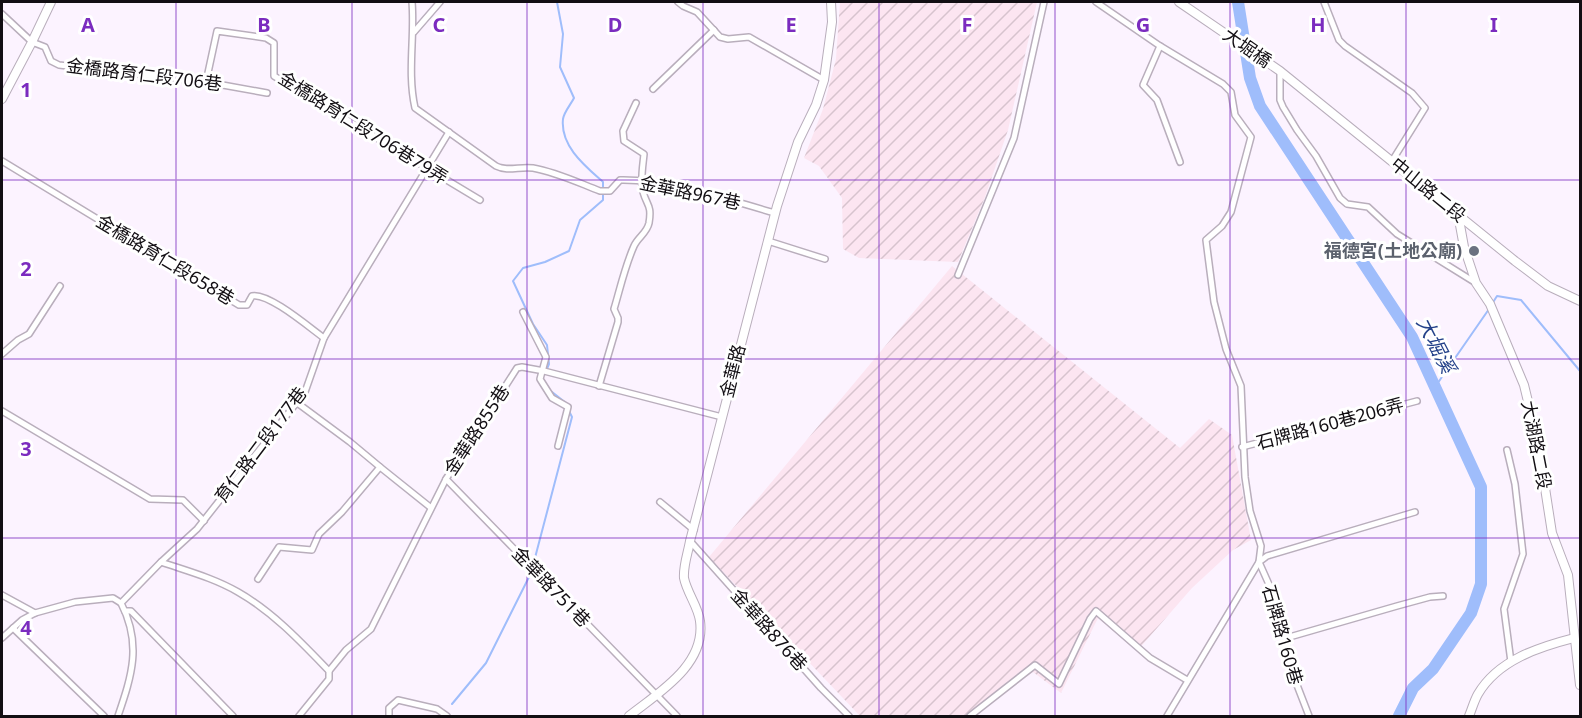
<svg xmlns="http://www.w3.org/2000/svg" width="1582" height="718" viewBox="0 0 1582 718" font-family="'Noto Sans','Noto Sans TC',sans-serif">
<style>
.industrial{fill:url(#industrial-furrows)}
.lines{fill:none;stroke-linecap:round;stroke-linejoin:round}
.stream{stroke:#9fbdfb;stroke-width:2}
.river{stroke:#9fbdfb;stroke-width:12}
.street-casing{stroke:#b9aebc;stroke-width:8}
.secondary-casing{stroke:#b9aebc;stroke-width:10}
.street{stroke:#fff;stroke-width:5}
.secondary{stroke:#fff;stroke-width:8}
.grid{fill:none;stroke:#7b2cbf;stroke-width:1.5;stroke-opacity:0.55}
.worship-dot{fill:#6b7280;stroke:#fff;stroke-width:2}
.labels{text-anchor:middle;stroke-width:6;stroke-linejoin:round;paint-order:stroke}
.street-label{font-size:18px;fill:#120e13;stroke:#fff}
.worship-label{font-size:18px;font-weight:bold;fill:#5b616d;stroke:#fff;text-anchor:end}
.water-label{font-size:20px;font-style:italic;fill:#25428a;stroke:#fff}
.grid-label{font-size:20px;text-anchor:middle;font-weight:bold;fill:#7b2cbf;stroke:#fff;stroke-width:6;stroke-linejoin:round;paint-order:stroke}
</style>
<defs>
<pattern id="industrial-furrows" width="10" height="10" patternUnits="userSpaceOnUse" patternTransform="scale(1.5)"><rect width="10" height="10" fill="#fce5f1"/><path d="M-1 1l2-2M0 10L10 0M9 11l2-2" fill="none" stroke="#d7c3ce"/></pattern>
</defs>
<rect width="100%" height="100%" fill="#fcf3ff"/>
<g class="industrial">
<path d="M840,2H1037L1008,130L985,197L958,262L859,258L843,249L842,198L819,166L804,158L823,109L836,59Z"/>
<path d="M952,266L1180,448L1209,419L1232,435L1251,540L1233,550L1192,588L1137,651L1098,618L1061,693L1033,672L974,716H860L709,557Z"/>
</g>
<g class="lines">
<g class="stream">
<path d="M1492,304L1497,296L1521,300L1580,371"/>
<path d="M546,371L549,364L547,345L533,324L513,281L523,268L545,262L569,251L580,220L603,200V182C585,166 560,146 563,119C564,112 571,104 574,98L560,67L563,34L557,2"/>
<path d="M1435,387L1489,309"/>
<path d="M547,388L566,403"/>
<path d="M452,704L486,663L531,573L572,417L569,411"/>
</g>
<path class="river" d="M1238,2L1250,78L1260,106L1412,337L1481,487V584L1471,613L1433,669L1413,688L1399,716"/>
<defs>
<g id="street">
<path d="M412,2C415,37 407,72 415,108L496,166C508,172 520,166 533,168C556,172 579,183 600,191H610L620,180C669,179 728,200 775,213"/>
<path d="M678,2L683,6L697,12L720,37L728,39L749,37L824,80"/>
<path d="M1096,2L1160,46L1223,84L1231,92L1235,115L1251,137L1231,212L1222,226L1206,240L1214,302L1226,349L1241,386L1245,477L1250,511L1261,546L1259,562L1275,598L1286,638L1290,667L1309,716"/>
<path d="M1324,2L1339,40L1345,46L1412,93L1425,108L1392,161"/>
<path d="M2,14L32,42L45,47L51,61L59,65L206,82L267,93"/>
<path d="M414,32L440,2"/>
<path d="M1160,46L1143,85L1157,100L1180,162"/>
<path d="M1280,71V100L1283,107L1297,130L1316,156L1340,198L1347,204L1368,207L1397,234L1476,283"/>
<path d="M206,82L217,31L266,38L274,43V76L480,200"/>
<path d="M653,89L714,30"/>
<path d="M2,161L239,305H247L252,296C268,292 310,328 324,338"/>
<path d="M768,241L825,259"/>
<path d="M958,275L1014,138L1044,2"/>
<path d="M523,312L546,357L540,379L552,398L568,407L558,446"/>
<path d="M2,354L18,340L29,334L60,286"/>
<path d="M599,386L618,322V318L614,309C620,289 625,266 634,246C638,237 647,233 649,223C652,205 647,206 643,192C640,181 643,165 644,154L624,141L623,131L636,103"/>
<path d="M2,411L150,499L183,500L204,521"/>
<path d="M1242,447L1417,401"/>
<path d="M1507,450L1515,484L1523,554L1504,609L1511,662"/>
<path d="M380,467L430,507"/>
<path d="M446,479L677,716"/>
<path d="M660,502L694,530"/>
<path d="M690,541L821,688L849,716"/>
<path d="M161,562C187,571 214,578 238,592C273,612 301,642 329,671V679L299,716"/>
<path d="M258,579L279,547L312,550L319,534L342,512L380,467L350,442L296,402"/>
<path d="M2,595L35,613"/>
<path d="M125,611H131L233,716"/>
<path d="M13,628L104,716"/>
<path d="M2,638L22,620L35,613L75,602L113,598L121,603"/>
<path d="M1286,638L1397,606L1430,597L1443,596"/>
<path d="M329,671L346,650L371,629L446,479L517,368L522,367L544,371L722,417"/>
<path d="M118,716C132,675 142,644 121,603L161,562L197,529L305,392L324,338L449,132"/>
<path d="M389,716V708L398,700L437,709L447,716"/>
<path d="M970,716L1035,665L1059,684L1090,619L1096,611L1150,658L1187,680"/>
<path d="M1167,716L1259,562L1267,556L1415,512"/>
</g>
<g id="secondary">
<path d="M1179,2L1280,71L1515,261L1548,286L1580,301"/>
<path d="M2,99L32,42L51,2"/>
<path d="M1458,214L1464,247L1476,283L1490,304L1524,385L1538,443L1552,533L1568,575L1580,685"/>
<path d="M629,716C658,693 706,665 700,621C698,606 687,593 684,578C683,566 688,553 690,541L777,206L798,142L816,105L824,80L832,22L831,2"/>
<path d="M1469,716C1472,709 1474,701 1478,694C1498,660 1539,647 1574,638"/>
</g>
</defs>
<use href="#street" class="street-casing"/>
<use href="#secondary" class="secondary-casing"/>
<use href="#street" class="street"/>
<use href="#secondary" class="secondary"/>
</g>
<path class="grid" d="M176,2V716M352,2V716M527,2V716M703,2V716M879,2V716M1055,2V716M1230,2V716M1406,2V716M2,180H1580M2,359H1580M2,538H1580"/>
<circle class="worship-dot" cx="1474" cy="251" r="6"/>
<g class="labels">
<g class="street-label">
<text transform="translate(1247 48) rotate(35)" y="6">大堀橋</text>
<text transform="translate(144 75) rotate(7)" y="6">金橋路育仁段706巷</text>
<text transform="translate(363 128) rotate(32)" y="6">金橋路育仁段706巷79弄</text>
<text transform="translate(1428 190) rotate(39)" y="6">中山路二段</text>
<text transform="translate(690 193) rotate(12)" y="6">金華路967巷</text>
<text transform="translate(165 260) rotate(31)" y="6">金橋路育仁段658巷</text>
<text transform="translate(733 371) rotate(-76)" y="6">金華路</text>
<text transform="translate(1330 424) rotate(-15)" y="6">石牌路160巷206弄</text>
<text transform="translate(477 430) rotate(-57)" y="6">金華路855巷</text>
<text transform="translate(261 445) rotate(-53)" y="6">育仁路二段177巷</text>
<text transform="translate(1536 445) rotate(79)" y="6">大湖路二段</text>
<text transform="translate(551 587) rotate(46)" y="6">金華路751巷</text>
<text transform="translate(769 630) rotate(48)" y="6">金華路876巷</text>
<text transform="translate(1282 635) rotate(74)" y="6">石牌路160巷</text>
</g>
<g class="worship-label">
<text x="1462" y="257">福德宮(土地公廟)</text>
</g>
<g class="water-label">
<text transform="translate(1436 345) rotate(63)" y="7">大堀溪</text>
</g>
</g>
<g class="grid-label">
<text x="88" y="32">A</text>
<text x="264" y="32">B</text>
<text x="439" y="32">C</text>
<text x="615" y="32">D</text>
<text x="791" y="32">E</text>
<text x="967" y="32">F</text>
<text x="1143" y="32">G</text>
<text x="1318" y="32">H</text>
<text x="1494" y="32">I</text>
<text x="26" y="97">1</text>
<text x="26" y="276">2</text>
<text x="26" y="456">3</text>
<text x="26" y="635">4</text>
</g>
<rect width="1582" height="718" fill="none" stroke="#120e13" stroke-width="6"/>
</svg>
